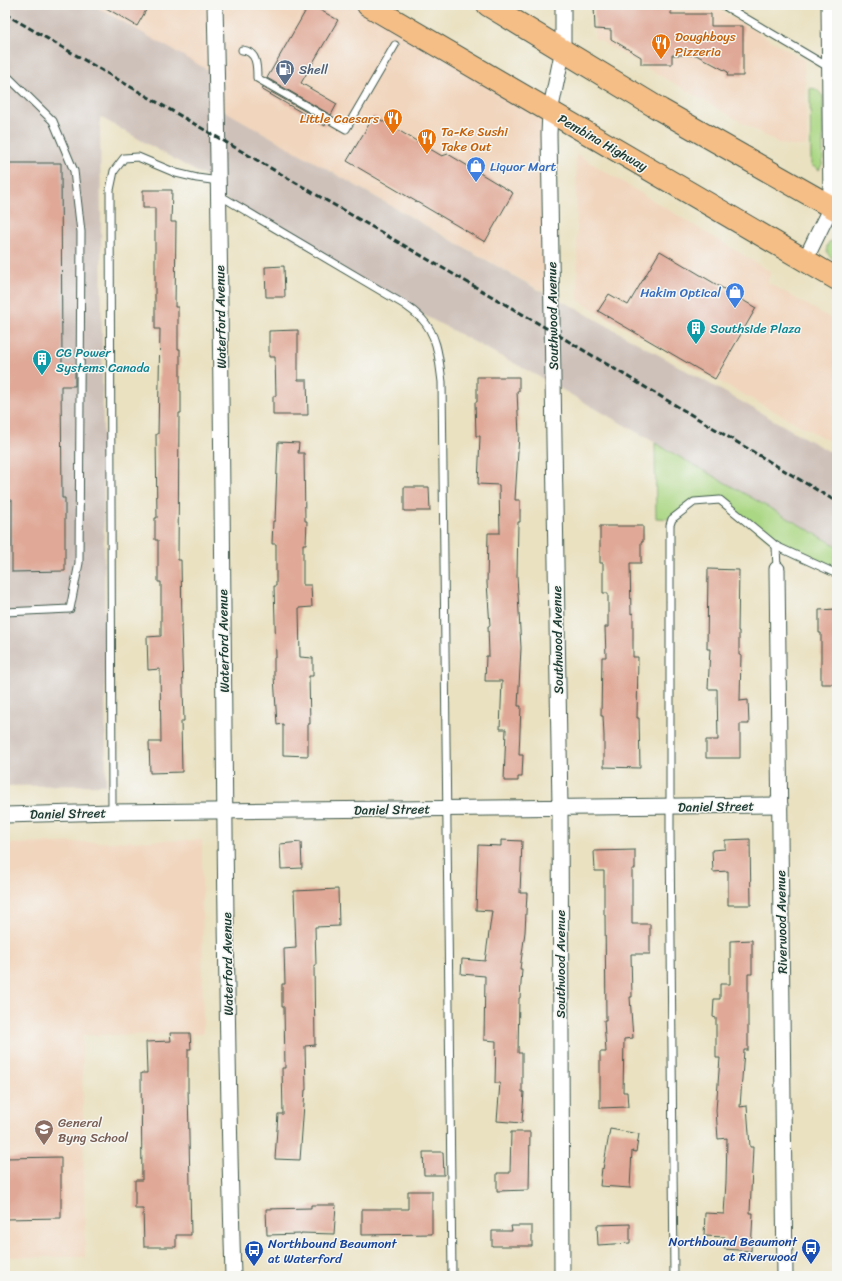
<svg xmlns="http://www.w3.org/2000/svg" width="842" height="1281" viewBox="0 0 842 1281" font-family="Sriracha,sans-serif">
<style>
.built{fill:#f1d5bd}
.industrial{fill:#cec1ba}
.green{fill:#aad783;stroke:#648a5c}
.building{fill:#e0a997}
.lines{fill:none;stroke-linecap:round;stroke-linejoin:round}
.service-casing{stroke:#3d5649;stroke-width:9}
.minor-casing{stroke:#3d5649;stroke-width:17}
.primary-casing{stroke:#3d5649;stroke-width:24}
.service{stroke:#fff;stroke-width:7}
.minor{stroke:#fff;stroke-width:15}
.primary{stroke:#f6be87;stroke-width:22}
.rail{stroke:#1f3d34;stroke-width:3;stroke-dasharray:6 3;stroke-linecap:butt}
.labels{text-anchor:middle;stroke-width:3;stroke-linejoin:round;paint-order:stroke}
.food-label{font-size:13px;fill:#c56008;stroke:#f6f6f2;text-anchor:start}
.service-label{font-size:13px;fill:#4e5e75;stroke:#f6f6f2;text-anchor:start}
.street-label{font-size:13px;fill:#1f3d34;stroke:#f6f6f2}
.shop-label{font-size:13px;fill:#366cbe;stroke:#f6f6f2;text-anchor:start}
.culture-label{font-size:13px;fill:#0d838f;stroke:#f6f6f2;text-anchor:start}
.education-label{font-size:13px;fill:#785e54;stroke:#f6f6f2;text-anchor:start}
.transit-label{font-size:13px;fill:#164399;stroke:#f6f6f2;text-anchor:end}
</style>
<rect width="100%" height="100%" fill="#f6f6f2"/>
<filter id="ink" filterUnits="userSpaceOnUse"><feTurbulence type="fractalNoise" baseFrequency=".025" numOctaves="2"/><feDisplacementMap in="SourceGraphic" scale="8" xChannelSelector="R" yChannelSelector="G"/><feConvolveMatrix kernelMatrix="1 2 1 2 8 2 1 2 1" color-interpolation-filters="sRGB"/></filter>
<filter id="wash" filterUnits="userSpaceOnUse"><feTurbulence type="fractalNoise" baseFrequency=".012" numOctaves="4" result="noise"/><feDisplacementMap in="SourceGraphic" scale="16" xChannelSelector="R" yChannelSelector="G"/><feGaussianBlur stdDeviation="0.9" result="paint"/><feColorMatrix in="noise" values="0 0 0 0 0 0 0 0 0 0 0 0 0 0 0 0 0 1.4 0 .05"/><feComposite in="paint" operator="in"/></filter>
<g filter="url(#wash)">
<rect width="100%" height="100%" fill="#eae1c1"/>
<g class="built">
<path d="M93,5H208L209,70L196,64Z"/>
<path d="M216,5H367L548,116L552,294L537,288L218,107Z"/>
<path d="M594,5H711L804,60L807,143L805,146H789L778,143L595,38Z"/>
<path d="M576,154L771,272L767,282L837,322V445L715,379L578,300Z"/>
<path d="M202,840L203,1034L82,1035L85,1257H5V844Z"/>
</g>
<path class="industrial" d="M5,5H93L217,75L218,107L537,289L574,307L837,456V546L538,376L405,305L219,195V181L197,172L100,117L106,785L5,786Z"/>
<g class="green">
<path d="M810,88L816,89L823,96V163L819,170L811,165Z"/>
<path d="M837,239V262C829,256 823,252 829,242Z"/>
<path d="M655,443L837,546V574L776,546L720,500L694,502L672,519L656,518Z"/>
</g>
<g id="blocks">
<g class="building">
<path d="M101,5H149L137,26Z"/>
<path d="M309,5H311L338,20L301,83L337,104L331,115L267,78Z"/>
<path d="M594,5H671V14H711V26H743V76H727L728,72L696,55H672V64H641V57L611,39V30L595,29Z"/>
<path d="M262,87L326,123L325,126L261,89Z"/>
<path d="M374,116L442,156L448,154L513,193L485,242L347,161Z"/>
<path d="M5,163H61L62,366L75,365V386H61L62,498H65V571L12,572V500H5Z"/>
<path d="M143,190H172L171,222H176L175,307H178V349H180V391H181V413H179L178,560H181L182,625H181L184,721H181L182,772L150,773L149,742H161L160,669L148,670L147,637L161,636V582H158V540H155V518H157L156,434H158L160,329H155V208H143Z"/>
<path d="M660,251L756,308L715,379L598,311L609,294L628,305Z"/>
<path d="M284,266L285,297H266L265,267Z"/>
<path d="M298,330V380H307L308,415H273V396H276L275,357H269V331Z"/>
<path d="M477,377H519V391H517L519,435L515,500H520V522H518L517,576L521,648L518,706H521L519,755H523L522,777H518V781H504L506,729H500L502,681H485L486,656H489L488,626H490L487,583L488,533H500L499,485L478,484L480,436H476L475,402H477Z"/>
<path d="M278,442L299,443L298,453H304L305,521H307L306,544H303V585H311L312,607L299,608L300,657L313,658V676H309L310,724H308V756L283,755V724L277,725L274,676V657H276L274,586H276V544H272L273,521H275Z"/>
<path d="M404,487H429L430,511H404Z"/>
<path d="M600,526H643V542H641V563H630L631,614L633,613V657H638L637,718H639L640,768L604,767V736L603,716H601L602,657H606L605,627H608V593H603V563H600Z"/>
<path d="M708,569L739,570L738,631H739V655H741L740,701L748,700L749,724H740V758H706V740H718L717,689H708L710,649H707Z"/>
<path d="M837,609V684H821V633H819V610Z"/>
<path d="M750,839L751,905H728V871L713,872L712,850L725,849V840Z"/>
<path d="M501,840L522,841L520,893H527L525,932L520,969H522L520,998H519L518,1053H522V1092H524L522,1123L497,1121L500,1083H495L496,1041L484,1040L485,976L461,974L462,959L485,961L492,911L476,910L478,845L501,846Z"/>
<path d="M301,842L302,868L281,869L280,844Z"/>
<path d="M635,850V869H632V924H650V954H631L632,997H630L633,1038L624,1039L623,1092H627L628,1107L600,1108V1052H606L604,1020H606L605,915H604V871H595L594,851Z"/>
<path d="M338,889L339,926L315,927L316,965H314L315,1045L305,1046L306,1090H305L300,1160L275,1159L278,1114H283L282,1068H285L284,1007H282V984H285L284,949L296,948L294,891Z"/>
<path d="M752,940V974H748V1050H744L740,1107L747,1106L750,1147H753L750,1213H753L751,1251L724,1249L725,1237L704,1236L705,1213L724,1214L726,1182L727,1138L718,1139L716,1110L720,1058H716V1018L713,1017L714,999H720V984H730V941Z"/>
<path d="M170,1033H190L191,1049H188V1088L191,1235H176V1247H144L143,1209H135V1180H142L141,1073H147L146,1042L171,1041Z"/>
<path d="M610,1129L639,1134L636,1152L632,1151L630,1188L600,1186L602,1168L603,1169Z"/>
<path d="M511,1132H530L529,1190L497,1191V1173H510Z"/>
<path d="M423,1152H443L444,1175H424Z"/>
<path d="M61,1157V1218L5,1219V1158Z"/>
<path d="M408,1191H432V1234L362,1235V1209H408Z"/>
<path d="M311,1205H336L334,1234L301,1233V1234L267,1235L266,1209L311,1208Z"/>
<path d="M630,1224V1243L598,1245L597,1225Z"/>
<path d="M511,1226H532V1246H492V1231H512Z"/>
</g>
</g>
</g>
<g filter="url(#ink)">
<use href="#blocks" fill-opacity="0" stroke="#3d5649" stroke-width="1"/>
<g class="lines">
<defs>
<g id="service">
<path d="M723,5L830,68"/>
<path d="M242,50C257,51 257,66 257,78L346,129L395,45"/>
<path d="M5,74L53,121L74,171L81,232L79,563L70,609L5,612"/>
<path d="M219,195L405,305C411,309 417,314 422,319C438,336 439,360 442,382L452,1276"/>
<path d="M777,569L776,546L837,574"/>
<path d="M112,812L110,190L114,171L124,158L138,157L176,173L197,178L219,181"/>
<path d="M674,1276L670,830V525L672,519L694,502L720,500L776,546"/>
</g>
<g id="minor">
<path d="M215,5C225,429 221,852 233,1276"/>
<path d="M805,260L831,207L829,5"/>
<path d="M777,569L785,1276"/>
<path d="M5,815L112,812L780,805"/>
<path d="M562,1276L560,807L549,134L550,112L563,49V5"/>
</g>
<g id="primary">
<path d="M368,5L837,279"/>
<path d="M488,5L661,110L837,210"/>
</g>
</defs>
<use href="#service" class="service-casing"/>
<use href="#minor" class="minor-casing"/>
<use href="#primary" class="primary-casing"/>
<use href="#service" class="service"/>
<use href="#minor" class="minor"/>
<use href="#primary" class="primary"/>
<path class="rail" d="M5,14L553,332L837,502"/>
</g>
</g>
<defs>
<symbol id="restaurant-pin" viewBox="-11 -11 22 30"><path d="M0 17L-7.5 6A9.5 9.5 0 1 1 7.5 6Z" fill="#e8710a" stroke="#f6f6f2"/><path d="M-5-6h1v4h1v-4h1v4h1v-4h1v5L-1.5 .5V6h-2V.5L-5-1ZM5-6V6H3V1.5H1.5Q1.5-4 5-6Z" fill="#fff"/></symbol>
<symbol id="fuel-pin" viewBox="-11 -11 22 30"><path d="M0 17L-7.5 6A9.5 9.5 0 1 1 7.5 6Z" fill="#5c6f8a" stroke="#f6f6f2"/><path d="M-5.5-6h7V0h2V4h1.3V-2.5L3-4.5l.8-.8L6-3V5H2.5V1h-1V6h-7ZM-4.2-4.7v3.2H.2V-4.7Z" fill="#fff"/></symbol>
<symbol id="shop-pin" viewBox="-11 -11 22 30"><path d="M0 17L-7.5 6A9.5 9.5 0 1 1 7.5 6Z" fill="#3f7fe0" stroke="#f6f6f2"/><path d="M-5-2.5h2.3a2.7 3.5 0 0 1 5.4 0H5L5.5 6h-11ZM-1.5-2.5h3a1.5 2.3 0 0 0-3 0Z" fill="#fff"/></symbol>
<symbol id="building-pin" viewBox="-11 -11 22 30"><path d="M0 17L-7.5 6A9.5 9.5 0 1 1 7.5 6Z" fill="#0f9aa8" stroke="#f6f6f2"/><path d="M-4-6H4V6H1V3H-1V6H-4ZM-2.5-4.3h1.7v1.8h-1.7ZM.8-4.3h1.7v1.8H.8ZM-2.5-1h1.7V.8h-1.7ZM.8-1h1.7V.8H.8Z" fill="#fff"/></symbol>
<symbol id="school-pin" viewBox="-11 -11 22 30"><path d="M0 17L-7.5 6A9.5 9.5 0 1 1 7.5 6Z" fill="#8d6e63" stroke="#f6f6f2"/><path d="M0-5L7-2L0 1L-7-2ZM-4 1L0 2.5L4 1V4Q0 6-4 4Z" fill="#fff"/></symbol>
<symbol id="bus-pin" viewBox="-11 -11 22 30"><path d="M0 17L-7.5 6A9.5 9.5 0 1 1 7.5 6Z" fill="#1a4fb4" stroke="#f6f6f2"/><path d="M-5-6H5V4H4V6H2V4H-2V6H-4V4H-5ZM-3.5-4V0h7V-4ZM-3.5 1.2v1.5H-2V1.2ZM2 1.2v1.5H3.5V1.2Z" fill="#fff"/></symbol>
</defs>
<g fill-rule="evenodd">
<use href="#restaurant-pin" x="650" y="32" width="22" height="30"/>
<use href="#fuel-pin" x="274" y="58" width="22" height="30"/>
<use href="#restaurant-pin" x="382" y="107" width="22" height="30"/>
<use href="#restaurant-pin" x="416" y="127" width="22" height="30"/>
<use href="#shop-pin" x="465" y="155" width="22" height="30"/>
<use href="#shop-pin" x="724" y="281" width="22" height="30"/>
<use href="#building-pin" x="685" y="317" width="22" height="30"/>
<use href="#building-pin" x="31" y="348" width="22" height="30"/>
<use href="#school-pin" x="33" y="1118" width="22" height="30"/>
<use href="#bus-pin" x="800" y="1237" width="22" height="30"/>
<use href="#bus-pin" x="243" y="1239" width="22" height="30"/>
</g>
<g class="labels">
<g class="food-label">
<text x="675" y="41">Doughboys<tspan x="675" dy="15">Pizzeria</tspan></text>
<text x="379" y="123" text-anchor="end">Little Caesars</text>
<text x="441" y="136">Ta-Ke Sushi<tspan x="441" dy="15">Take Out</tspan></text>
</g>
<g class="service-label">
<text x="299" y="74">Shell</text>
</g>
<g class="street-label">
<text transform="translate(603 142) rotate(30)" y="5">Pembina Highway</text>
<text transform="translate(552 316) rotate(-91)" y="5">Southwood Avenue</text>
<text transform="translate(220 317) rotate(-91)" y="5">Waterford Avenue</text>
<text transform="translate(557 640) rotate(-91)" y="5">Southwood Avenue</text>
<text transform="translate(223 641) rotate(-91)" y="5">Waterford Avenue</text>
<text transform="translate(716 806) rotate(-1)" y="5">Daniel Street</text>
<text transform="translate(392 809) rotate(-1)" y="5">Daniel Street</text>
<text transform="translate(68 813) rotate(-1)" y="5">Daniel Street</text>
<text transform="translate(781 922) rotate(-91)" y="5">Riverwood Avenue</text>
<text transform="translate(227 964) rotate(-91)" y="5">Waterford Avenue</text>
<text transform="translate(560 964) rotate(-90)" y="5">Southwood Avenue</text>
</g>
<g class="shop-label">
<text x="490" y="171">Liquor Mart</text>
<text x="721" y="297" text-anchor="end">Hakim Optical</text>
</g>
<g class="culture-label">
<text x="710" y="333">Southside Plaza</text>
<text x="56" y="357">CG Power<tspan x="56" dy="15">Systems Canada</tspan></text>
</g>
<g class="education-label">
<text x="58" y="1127">General<tspan x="58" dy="15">Byng School</tspan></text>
</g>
<g class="transit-label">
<text x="797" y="1246">Northbound Beaumont<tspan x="797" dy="15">at Riverwood</tspan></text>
<text x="268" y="1248" text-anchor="start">Northbound Beaumont<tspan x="268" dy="15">at Waterford</tspan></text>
</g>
</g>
<rect width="842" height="1281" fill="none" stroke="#f6f6f2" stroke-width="20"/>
</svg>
